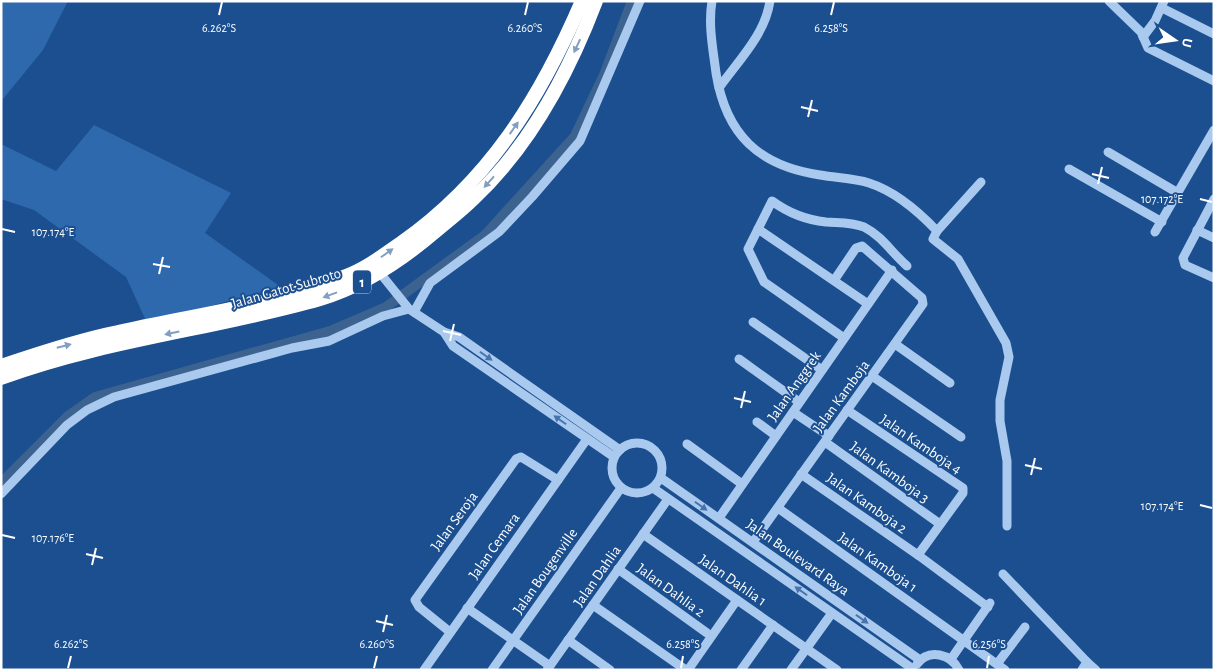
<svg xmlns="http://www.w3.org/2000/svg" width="1215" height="671" viewBox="0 0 1215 671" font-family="'Alegreya Sans',sans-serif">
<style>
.green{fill:#2e69ad}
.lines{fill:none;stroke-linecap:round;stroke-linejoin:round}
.canal{stroke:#3c6290;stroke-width:10}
.minor{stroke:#a9c9ee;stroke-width:9}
.highway{stroke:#fff;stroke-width:14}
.oneway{fill:#829ec1}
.oneway2{fill:#4674ac}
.ticks{fill:none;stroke:#fff;stroke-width:2}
.labels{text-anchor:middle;stroke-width:4;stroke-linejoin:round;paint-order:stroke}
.shield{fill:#1b4f8f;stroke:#bbcadd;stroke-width:1}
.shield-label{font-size:14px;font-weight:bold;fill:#fff}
.street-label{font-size:15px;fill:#fff;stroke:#1b4f8f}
.ticks-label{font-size:12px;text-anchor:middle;fill:#fff;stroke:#1b4f8f;stroke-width:4;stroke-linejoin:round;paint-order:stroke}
</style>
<rect width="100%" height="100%" fill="#1b4f8f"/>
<g class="green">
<path d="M1,1H68L43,50L3,99L1,105Z"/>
<path d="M94,125L231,193L205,233L281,287L147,323L126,277L34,210L1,199V144L56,171Z"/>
</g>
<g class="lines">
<path class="canal" d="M1,483L68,416L95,397L330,331L386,307L485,235L575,136L604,75L632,1"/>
<g class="minor">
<path d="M712,1C708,25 713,49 716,73C726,135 759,166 820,175C837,178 854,178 869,183C894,191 919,212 937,231L933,239L958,259L1006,343L1009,357L1000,400V421L1007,461V526"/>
<path d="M1109,1L1141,32L1148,48L1214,81"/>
<path d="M1162,8L1214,34"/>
<path d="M1143,37L1155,21L1164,1"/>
<path d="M719,88C738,61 765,35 770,1"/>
<path d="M1108,152L1178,193"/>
<path d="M1069,169L1162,222"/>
<path d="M1214,199L1183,258L1185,265L1214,278"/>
<path d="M758,229L772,201C787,212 807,220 826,222C839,223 851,222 864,227C882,236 892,253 907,266"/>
<path d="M1197,230L1214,238"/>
<path d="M937,231L981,182"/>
<path d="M1155,232L1214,130"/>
<path d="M380,273L409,309L444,332L459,337L620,450"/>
<path d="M414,312L430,283L499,232L532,197L580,141L640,1"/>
<path d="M753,322L822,370"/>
<path d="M444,332L453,346L614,457"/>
<path d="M844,338L764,282L748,249L758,229L868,304"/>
<path d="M895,344L950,383"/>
<path d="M739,359L799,402"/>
<path d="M872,376L961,437"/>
<path d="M847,410L963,488V493L918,555"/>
<path d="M793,412L829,436"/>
<path d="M757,422L776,436"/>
<path d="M825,442L940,524"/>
<circle cx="637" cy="468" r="25"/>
<path d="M687,444L742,484"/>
<path d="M801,474L918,555L988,607"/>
<path d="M661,478L920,660"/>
<path d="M653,488L913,669"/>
<path d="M1,494L67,425L87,410L114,397L292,348L329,341L383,316L409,309"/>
<path d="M778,508L1005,670"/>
<path d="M719,518L892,270"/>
<path d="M643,534L837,670"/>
<path d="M753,542L923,304L922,298L862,246L856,248L835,279"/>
<path d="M618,569L707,633"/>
<path d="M1003,574L1087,662L1082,670"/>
<path d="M593,605L683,668"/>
<path d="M467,608L550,666"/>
<path d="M450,632L419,607L415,600L516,459L521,457L558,480"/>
<path d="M568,640L610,670"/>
<path d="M951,659L990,603"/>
<path d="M1087,662L1096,670"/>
<path d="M917,664C929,648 951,654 959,670"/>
<path d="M997,664L1025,627"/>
<path d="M424,670L587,439"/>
<path d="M492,670L621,488"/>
<path d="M547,670L668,499"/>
<path d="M688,670L737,600"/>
<path d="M741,670L773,625"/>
<path d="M791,670L832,613"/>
</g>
<g class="highway">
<path d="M1,366C39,353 78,340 118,332C194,315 273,305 346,276C366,269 383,255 401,243C489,181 540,99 582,1"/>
<path d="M1,378C104,340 215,329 320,299C364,286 402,260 436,231C449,220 462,210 473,199C529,147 569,72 596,1"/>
</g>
</g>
<defs><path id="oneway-solid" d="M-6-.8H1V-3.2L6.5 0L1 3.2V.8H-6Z" transform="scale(1.25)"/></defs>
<g class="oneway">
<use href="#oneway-solid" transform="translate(577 46) rotate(115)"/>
<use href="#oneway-solid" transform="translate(514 128) rotate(-55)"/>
<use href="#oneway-solid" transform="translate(489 182) rotate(132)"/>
<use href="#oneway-solid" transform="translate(387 253) rotate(-35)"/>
<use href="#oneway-solid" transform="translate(330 295) rotate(160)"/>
<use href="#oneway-solid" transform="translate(172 333) rotate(168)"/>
<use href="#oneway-solid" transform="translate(64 346) rotate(-14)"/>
</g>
<g class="oneway2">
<use href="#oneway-solid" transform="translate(486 356) rotate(35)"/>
<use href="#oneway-solid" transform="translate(560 420) rotate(-145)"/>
<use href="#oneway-solid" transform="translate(701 506) rotate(35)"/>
<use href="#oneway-solid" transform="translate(801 591) rotate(-145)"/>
<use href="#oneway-solid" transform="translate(862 619) rotate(35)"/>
</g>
<path class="ticks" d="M219,15L222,2M525,15L528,2M831,15L834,2M801,107L818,111M808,117L812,100M1092,174L1109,178M1098,184L1102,167M1200,199L1212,202M2,229L15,232M153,264L170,267M159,274L163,257M443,331L461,335M450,341L454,324M734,398L751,402M741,408L745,391M1025,465L1042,469M1031,475L1035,458M1200,505L1212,508M2,535L15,538M86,554L103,558M92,565L96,548M376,621L393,625M383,632L387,615M68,668L71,656M374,668L377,656M681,668L683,656M987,668L989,656"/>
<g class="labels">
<rect class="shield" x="353" y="270.5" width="18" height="23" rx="4"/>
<g class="shield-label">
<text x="362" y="287">1</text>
</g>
<g class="street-label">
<text transform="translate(286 288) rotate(-16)" y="5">Jalan Gatot Subroto</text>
<text transform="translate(794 386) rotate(-55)" y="5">Jalan Anggrek</text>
<text transform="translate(841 396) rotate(-54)" y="5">Jalan Kamboja</text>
<text transform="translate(921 444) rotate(34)" y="5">Jalan Kamboja 4</text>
<text transform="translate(890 472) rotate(36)" y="5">Jalan Kamboja 3</text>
<text transform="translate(867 503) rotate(35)" y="5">Jalan Kamboja 2</text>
<text transform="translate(454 521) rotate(-54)" y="5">Jalan Seroja</text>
<text transform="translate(494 546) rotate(-55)" y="5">Jalan Cemara</text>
<text transform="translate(798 557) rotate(35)" y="5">Jalan Boulevard Raya</text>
<text transform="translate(878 562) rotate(35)" y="5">Jalan Kamboja 1</text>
<text transform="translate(545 571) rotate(-55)" y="5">Jalan Bougenville</text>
<text transform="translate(597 576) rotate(-55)" y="5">Jalan Dahlia</text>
<text transform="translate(733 580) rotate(35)" y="5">Jalan Dahlia 1</text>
<text transform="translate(671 590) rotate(36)" y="5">Jalan Dahlia 2</text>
</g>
</g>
<g class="ticks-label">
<text x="219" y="32">6.262°S</text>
<text x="525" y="32">6.260°S</text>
<text x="831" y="32">6.258°S</text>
<text x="1162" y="203">107.172°E</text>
<text x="53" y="236">107.174°E</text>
<text x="1162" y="510">107.174°E</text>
<text x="53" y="542">107.176°E</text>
<text x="71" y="648">6.262°S</text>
<text x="377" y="648">6.260°S</text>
<text x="683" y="648">6.258°S</text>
<text x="989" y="648">6.256°S</text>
</g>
<rect width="1215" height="671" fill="none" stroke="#ffffff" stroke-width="5"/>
<g transform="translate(1175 40) rotate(103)" stroke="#1b4f8f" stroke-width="4" paint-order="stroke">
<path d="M0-4L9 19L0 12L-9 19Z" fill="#ffffff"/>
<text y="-8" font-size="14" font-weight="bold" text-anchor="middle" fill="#ffffff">U</text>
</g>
</svg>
